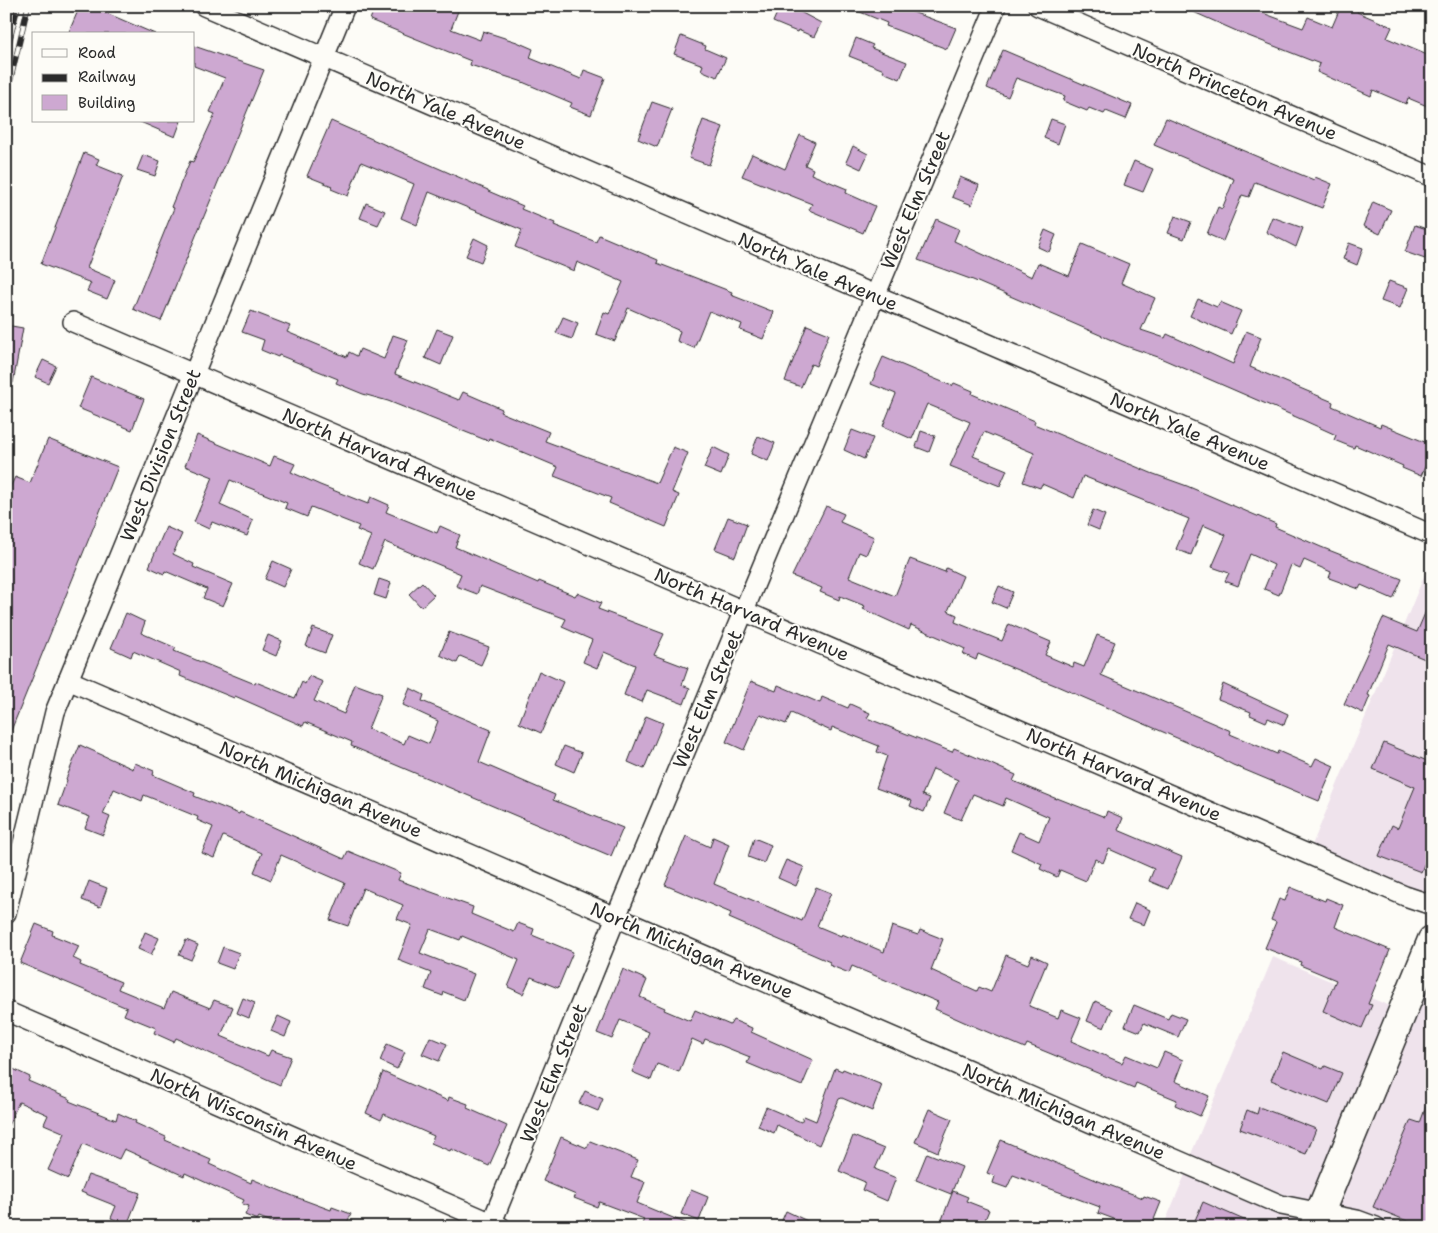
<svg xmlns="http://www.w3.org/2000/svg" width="1438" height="1233" viewBox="0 0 1438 1233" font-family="'Shantell Sans',sans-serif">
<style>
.built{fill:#efe3ec}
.building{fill:#cda8d1;stroke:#2b2b2b}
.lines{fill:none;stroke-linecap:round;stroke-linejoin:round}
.street-casing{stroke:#2b2b2b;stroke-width:22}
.secondary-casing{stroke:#2b2b2b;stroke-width:31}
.street{stroke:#fdfcf7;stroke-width:19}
.secondary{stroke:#fdfcf7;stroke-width:28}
.rail-casing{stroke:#2b2b2b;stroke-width:5.5}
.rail{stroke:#fdfcf7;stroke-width:4;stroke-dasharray:11;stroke-linecap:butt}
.labels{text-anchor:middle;stroke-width:4;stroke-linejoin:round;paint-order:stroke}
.street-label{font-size:19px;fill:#2b2b2b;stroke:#fdfcf7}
</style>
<rect width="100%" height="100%" fill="#fdfcf7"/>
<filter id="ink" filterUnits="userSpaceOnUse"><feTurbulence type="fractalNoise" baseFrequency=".02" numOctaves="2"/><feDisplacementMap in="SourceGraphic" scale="10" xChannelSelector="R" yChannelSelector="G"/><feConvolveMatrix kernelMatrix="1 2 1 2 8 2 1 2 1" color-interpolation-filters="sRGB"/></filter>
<g filter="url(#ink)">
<g class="built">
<path d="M1432,557V899L1310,850Z"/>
<path d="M1432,955V1227H1320Z"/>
<path d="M1273,957L1397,1009L1316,1206L1189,1159Z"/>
<path d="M1187,1170L1311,1216L1307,1227H1163Z"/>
</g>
<g class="building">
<path d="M80,6H90L155,34H68Z"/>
<path d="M375,6H460L451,29L480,40L483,31L517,42L533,49L530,58L581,79L584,70L605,78L591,115L570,107L572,103L520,81L470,65L471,61L370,20Z"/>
<path d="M780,6H789L821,23L814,37L798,30L797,32L773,22Z"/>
<path d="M880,6H896L956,28L947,49L886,26L887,23L848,7Z"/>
<path d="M1180,6H1244L1303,28L1308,17L1332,27L1341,6H1360L1357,12L1392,27L1387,38L1432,57V108L1408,98L1406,104L1373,90L1371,96L1317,72L1320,64L1241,33Z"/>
<path d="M681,36L706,46L705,49L726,58L717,77L701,70L703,65L674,54Z"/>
<path d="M856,38L873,45L871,48L907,62L900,79L883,72L884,70L849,56Z"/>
<path d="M194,46L264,70L161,321L133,309L174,208L171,207L190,161L193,162L215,114L210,112L225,78L194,66Z"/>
<path d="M1003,50L1132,105L1126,119L1106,111L1104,114L1089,108L1087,111L1063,101L1065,96L1016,78L1008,97L987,88Z"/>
<path d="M652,102L672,109L657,147L638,139Z"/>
<path d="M1166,118L1270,162L1314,180L1315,177L1332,184L1322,208L1255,182L1249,197L1242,195L1223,241L1207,234L1218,207L1222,209L1234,179L1154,145Z"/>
<path d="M1051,119L1065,124L1058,144L1044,138Z"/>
<path d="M703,120L723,127L709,165L689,158Z"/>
<path d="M138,121H181L175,137Z"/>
<path d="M331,121L488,190V191L523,206L521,209L555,223L554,225L596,242L599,235L658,260L657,263L732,292L731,295L774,312L763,339L740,330L742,324L709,311L694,348L677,341L680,331L628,308L615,341L596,334L604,312L609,314L623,282L577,262L574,271L515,247L522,230L429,192L417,225L401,218L414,184L361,162L348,196L331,189L332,186L307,176Z"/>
<path d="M800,135L815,142L805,165L813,169L811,174L847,189L846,193L875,206L863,233L809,210L812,204L742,176L752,154L785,169Z"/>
<path d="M853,146L868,154L861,169L846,162Z"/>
<path d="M84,153L99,159L96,165L123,176L87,268L115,280L107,299L87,291L91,283L41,264Z"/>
<path d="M143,155L160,161L155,176L137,170Z"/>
<path d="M1134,161L1153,169L1143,192L1124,185Z"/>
<path d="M960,177L979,185L972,205L952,197Z"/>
<path d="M1373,202L1391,210L1380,234L1363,226Z"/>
<path d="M366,203L385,211L378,225L360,218Z"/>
<path d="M1175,216L1191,222L1184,239L1168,233Z"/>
<path d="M1272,217L1303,228L1296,247L1266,232Z"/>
<path d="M936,219L959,229L954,241L1032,277L1038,263L1069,276L1082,244L1129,264L1121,283L1155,298L1141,330L1165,338L1167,334L1233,364L1246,331L1261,337L1250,367L1333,402L1332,406L1380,427L1381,424L1432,445V451L1421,476L1402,468L1403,466L1355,445L1354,448L1334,440L1336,435L1303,420L1158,357L1123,345L973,280L918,260Z"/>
<path d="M1415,225L1432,231V239L1425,259L1405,252Z"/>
<path d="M1045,230L1056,235L1049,252L1038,247Z"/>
<path d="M474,238L488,245L481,262L466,256Z"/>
<path d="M1349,243L1363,248L1357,265L1343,259Z"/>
<path d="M1389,281L1408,288L1400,308L1381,301Z"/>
<path d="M1198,299L1217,307L1220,302L1241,311L1231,334L1190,316Z"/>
<path d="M251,311L290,326L287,332L347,357L349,352L357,356L360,349L384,359L393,335L408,340L395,374L459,400L463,392L502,409L500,412L549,432L545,441L657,483L673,447L688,453L672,492L679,495L666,527L609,503L611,498L554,476L558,467L489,438L488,441L388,401L363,394L336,383L338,379L279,355L278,357L261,350L264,340L242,332Z"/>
<path d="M563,317L578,323L572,339L556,333Z"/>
<path d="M6,325L23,328L13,383L6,382Z"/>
<path d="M807,325L829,334L816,366L811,364L801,387L785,381Z"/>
<path d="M437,329L453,335L441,365L425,358Z"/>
<path d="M883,357L952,386L954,383L973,391L972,394L1035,421L1034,424L1151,473L1187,486L1276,524L1275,527L1321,547L1402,579L1393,599L1361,585L1359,589L1329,578L1331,572L1304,560L1300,569L1291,565L1279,595L1264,589L1274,565L1250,554L1238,586L1225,581L1229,573L1212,567L1226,535L1203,525L1191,555L1176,549L1189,519L1083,476L1074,498L1042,484L1040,488L1023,482L1034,453L984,432L973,456L1007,470L1000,486L950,466L970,422L927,404L912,439L883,426L896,394L871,384Z"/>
<path d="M43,360L56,366L48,383L35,377Z"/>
<path d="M91,377L144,399L132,430L78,408Z"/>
<path d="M852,430L873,438L864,459L844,450Z"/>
<path d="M921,431L935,436L929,452L916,447Z"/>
<path d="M197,435L270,466L274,456L295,464L291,472L320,485L368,504L371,497L389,505L386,512L437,533L440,526L460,535L455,547L538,583L539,581L575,596L577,593L601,603L598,609L664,634L654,655L688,668L682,685L690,688L684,704L647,690L642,702L624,695L635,665L604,652L597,668L583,662L592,640L562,627L566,619L480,586L477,594L456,586L461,574L385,542L373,569L359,563L371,536L357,530L359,526L311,507L307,517L285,508L287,503L230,480L220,505L253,520L247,536L212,522L209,529L194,522L213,477L185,466Z"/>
<path d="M758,436L775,443L768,461L751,454Z"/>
<path d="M48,439L118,467L6,743V496L15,477L30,483Z"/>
<path d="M713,447L729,455L721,475L704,468Z"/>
<path d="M826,506L844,514L840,522L874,537L866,555L859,552L849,577L895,596L910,559L945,572L946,568L963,576L948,611L957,615L955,622L1002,641L1009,624L1051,642L1045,655L1073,667L1074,663L1084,667L1097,635L1115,642L1101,675L1231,731L1230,734L1277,754L1278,751L1312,766L1316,758L1334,766L1319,801L1233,765L1200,748L1057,686L978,654L976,660L963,654L965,649L961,647L911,625L909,630L863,609L865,606L840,596L839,600L820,592L822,588L792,576Z"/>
<path d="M1093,510L1105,515L1099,530L1087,525Z"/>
<path d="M728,517L747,524L735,557L715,549Z"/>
<path d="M166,527L182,534L173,554L194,564L193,567L233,584L223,606L203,598L207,589L165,571L164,574L149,567Z"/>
<path d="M273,561L291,569L283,587L265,579Z"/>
<path d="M379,579L391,583L386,599L374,595Z"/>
<path d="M422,582L434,595L421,607L409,594Z"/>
<path d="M999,586L1013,592L1006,608L992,602Z"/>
<path d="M1432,597V662L1389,644L1368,695L1370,696L1363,713L1344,704L1383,618L1417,632Z"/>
<path d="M126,613L145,622L141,633L176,648L174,651L255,684L256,682L295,698L302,682L305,684L309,676L323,682L314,701L344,714L355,684L382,694L368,729L404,744L408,735L429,744L438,721L403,705L410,688L424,695L422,701L491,730L479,762L555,795L553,800L623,828L611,856L351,746L352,742L305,722L303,726L235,696L234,698L180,676L181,672L133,651L131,657L111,648Z"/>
<path d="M313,628L332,635L325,653L306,646Z"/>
<path d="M449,632L489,647L481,665L460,656L457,663L440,655Z"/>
<path d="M268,635L282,641L276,656L262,650Z"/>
<path d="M539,671L563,682L541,733L519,723Z"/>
<path d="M751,681L776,691L778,685L820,703L822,697L848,708L850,704L870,713L867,718L952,752L954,748L973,756L1016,775L1013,781L1057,799V798L1105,817L1107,811L1123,818L1118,830L1182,857L1168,889L1149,881L1154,869L1109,849L1103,863L1095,859L1086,881L1060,870L1057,877L1040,869L1042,864L1011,850L1019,832L1039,841L1049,817L1006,798L1003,806L973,794L961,820L944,813L958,780L933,769L922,795L930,798L924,812L910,806L912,801L876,788L887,756L877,752L879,746L832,727L831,731L791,713L786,724L760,714L744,750L726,742Z"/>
<path d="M1223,684L1288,714L1284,725L1268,718L1266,722L1250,715L1251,712L1218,699Z"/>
<path d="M646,716L663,723L644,769L628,762Z"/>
<path d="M1384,743L1432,763V845L1421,872L1379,856L1392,825L1398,828L1415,787L1373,769Z"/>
<path d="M80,745L133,769L135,763L154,771L153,775L195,793L194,796L239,814L240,812L344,859L348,851L401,873L398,880L473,907L471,914L514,932L518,923L534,929L532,935L573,952L558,988L531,977L523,994L508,987L519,960L462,936L460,940L430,929L420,953L474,974L464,1000L444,992L443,996L425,989L431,973L398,960L412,925L397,919L403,905L363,888L348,926L330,920L345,883L281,855L271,880L254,872L262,853L223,836L214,858L202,853L213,827L197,820L198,817L144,795L142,801L114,789L103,814L110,817L103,835L85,828L90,817L58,805L67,780L66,779Z"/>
<path d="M564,746L582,753L574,772L556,764Z"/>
<path d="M686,836L710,847L713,837L729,844L714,884L802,921L816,887L831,893L817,926L841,936L842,934L884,952L892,926L918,935L920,930L943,939L931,970L977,991L979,987L991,992L1006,955L1028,964L1032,955L1047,962L1029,1006L1058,1018L1061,1010L1081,1018L1071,1041L1122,1063L1126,1055L1157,1068L1164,1052L1183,1060L1175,1081L1209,1096L1200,1116L1175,1105L1177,1100L1136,1083L1134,1088L1027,1044L1025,1048L964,1022L935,1009L938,1002L852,966L849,973L829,965L830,962L729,918L731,913L665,885Z"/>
<path d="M754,838L771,845L764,863L748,857Z"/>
<path d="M786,860L804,867L796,886L778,878Z"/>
<path d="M89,881L107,888L100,907L82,900Z"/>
<path d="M1290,887L1325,901L1326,898L1343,905L1335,927L1390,950L1368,1004L1372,1005L1362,1028L1323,1011L1336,980L1300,965L1301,962L1265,948L1276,922L1271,920L1279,899L1285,901Z"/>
<path d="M1135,903L1150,910L1144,925L1128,919Z"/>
<path d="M36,924L53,931L52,935L79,946L73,958L81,962L80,965L121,982L118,989L164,1008L171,992L210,1008L214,1000L233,1007L221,1036L268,1056L271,1050L291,1057L280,1085L176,1038L174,1042L154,1033L156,1028L124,1015L127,1008L20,963Z"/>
<path d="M145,932L159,938L151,955L138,949Z"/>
<path d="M186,940L198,945L191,960L179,955Z"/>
<path d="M223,947L239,953L233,969L217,963Z"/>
<path d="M623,969L647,980L640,997L665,1008L664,1010L690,1021L695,1010L730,1025L733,1020L752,1028L751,1032L813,1060L802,1086L747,1063L750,1057L705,1039L703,1044L692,1039L679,1072L657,1064L651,1080L632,1072L649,1032L620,1020L612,1039L597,1033Z"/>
<path d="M243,998L255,1003L249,1018L237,1013Z"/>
<path d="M1095,1001L1112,1009L1104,1028L1087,1021Z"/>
<path d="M1134,1005L1168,1019L1171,1013L1186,1019L1178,1037L1144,1023L1140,1032L1125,1026Z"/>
<path d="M278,1016L291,1022L285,1037L271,1031Z"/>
<path d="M430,1037L447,1044L439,1061L422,1054Z"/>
<path d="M387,1044L405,1052L397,1069L380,1061Z"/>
<path d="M1283,1052L1323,1069L1325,1066L1342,1073L1329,1104L1271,1080Z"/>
<path d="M11,1068L30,1077L28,1081L70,1099L69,1101L116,1120L118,1113L136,1121L135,1123L166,1137L165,1140L211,1160L209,1164L251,1183L252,1179L293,1196L331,1210L332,1207L351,1214L345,1227H285L259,1217L257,1220L245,1215L249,1206L242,1204L244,1200L185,1173L184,1176L124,1149L119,1159L83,1144L68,1179L48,1170L65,1133L44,1124L48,1115L19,1102L6,1130V1079Z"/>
<path d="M835,1068L842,1071L843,1069L882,1085L872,1111L842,1098L839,1099L819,1145L777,1125L774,1133L758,1126L766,1107L801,1122L804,1116L816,1121Z"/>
<path d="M383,1072L448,1101L449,1097L468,1104L467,1108L507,1126L489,1166L451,1149L450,1151L431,1143L434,1136L384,1114L381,1120L366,1113Z"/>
<path d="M585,1091L603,1099L598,1111L579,1103Z"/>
<path d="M1430,1095L1432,1227H1422L1373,1207L1411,1120L1420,1123Z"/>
<path d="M1259,1107L1316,1129L1306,1154L1240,1129L1247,1110L1257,1114Z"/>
<path d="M929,1109L952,1119L938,1152L915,1142Z"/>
<path d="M853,1136L884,1149L875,1169L896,1178L887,1201L862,1190L865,1182L839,1171Z"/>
<path d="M561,1137L587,1148L590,1141L638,1160L631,1177L645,1182L637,1203L695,1227H641L644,1219L599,1202L597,1207L574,1198L576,1195L543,1181Z"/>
<path d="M1001,1140L1096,1180L1143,1198L1144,1196L1161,1202L1151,1227H1135L1098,1213L1100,1207L1013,1175L1007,1188L993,1183L995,1176L987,1173Z"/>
<path d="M927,1153L962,1167L951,1194L916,1180Z"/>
<path d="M88,1175L140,1193L127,1225L111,1218L116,1206L81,1192Z"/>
<path d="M691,1190L708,1197L699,1221L681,1214Z"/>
<path d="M953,1191L968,1197L966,1201L989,1210L982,1227L960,1220L957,1227L941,1222Z"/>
<path d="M1203,1202L1260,1227H1192Z"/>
<path d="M786,1211L820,1227H779Z"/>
</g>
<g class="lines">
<defs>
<g id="street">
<path d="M204,6L1432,535"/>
<path d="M1038,6L1432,177"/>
<path d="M73,322L1405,896L1432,905"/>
<path d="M68,680L1281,1205L1357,1220L1376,1227"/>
<path d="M6,913L55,712L345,6"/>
<path d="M6,1011L501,1227"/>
<path d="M490,1227L616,917L996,6"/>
</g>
<path id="secondary" d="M1314,1227L1432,940"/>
</defs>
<use href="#street" class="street-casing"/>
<use href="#secondary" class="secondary-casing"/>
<use href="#street" class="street"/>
<use href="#secondary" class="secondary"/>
<defs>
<g id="rail">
<path d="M6,9L7,6"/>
<path d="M6,55L18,6"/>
<path d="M6,99L28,6"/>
</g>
</defs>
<use href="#rail" class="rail-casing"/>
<use href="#rail" class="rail"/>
</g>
</g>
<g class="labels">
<g class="street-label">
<text transform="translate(1235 91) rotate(23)" y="7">North Princeton Avenue</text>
<text transform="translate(446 110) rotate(23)" y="7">North Yale Avenue</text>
<text transform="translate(915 200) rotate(-67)" y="7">West Elm Street</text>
<text transform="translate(818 271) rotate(23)" y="7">North Yale Avenue</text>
<text transform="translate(1190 431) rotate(23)" y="7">North Yale Avenue</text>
<text transform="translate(380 454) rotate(23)" y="7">North Harvard Avenue</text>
<text transform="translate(160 455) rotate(-68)" y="7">West Division Street</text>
<text transform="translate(752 614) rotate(23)" y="7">North Harvard Avenue</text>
<text transform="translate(707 699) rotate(-67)" y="7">West Elm Street</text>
<text transform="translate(1124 774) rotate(23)" y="7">North Harvard Avenue</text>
<text transform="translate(321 789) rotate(23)" y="7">North Michigan Avenue</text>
<text transform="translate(692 950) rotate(23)" y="7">North Michigan Avenue</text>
<text transform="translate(553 1073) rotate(-68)" y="7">West Elm Street</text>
<text transform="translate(1064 1111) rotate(23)" y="7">North Michigan Avenue</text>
<text transform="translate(254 1119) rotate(24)" y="7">North Wisconsin Avenue</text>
</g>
</g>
<rect width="1438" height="1233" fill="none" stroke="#fdfcf7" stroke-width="25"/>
<rect x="12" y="12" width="1413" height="1208" fill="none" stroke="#2b2b2b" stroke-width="2" filter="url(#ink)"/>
<rect x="32" y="32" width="162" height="90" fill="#fdfcf7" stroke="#a9a8a5"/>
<rect x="42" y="49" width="25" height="8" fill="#fdfcf7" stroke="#a9a8a5"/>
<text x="78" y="58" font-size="15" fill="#2b2b2b">Road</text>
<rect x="42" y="74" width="25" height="8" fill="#2b2b2b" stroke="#a9a8a5"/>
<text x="78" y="82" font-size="15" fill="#2b2b2b">Railway</text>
<rect x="42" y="95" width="25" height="15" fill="#cda8d1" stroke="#a9a8a5"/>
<text x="78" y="108" font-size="15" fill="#2b2b2b">Building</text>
</svg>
